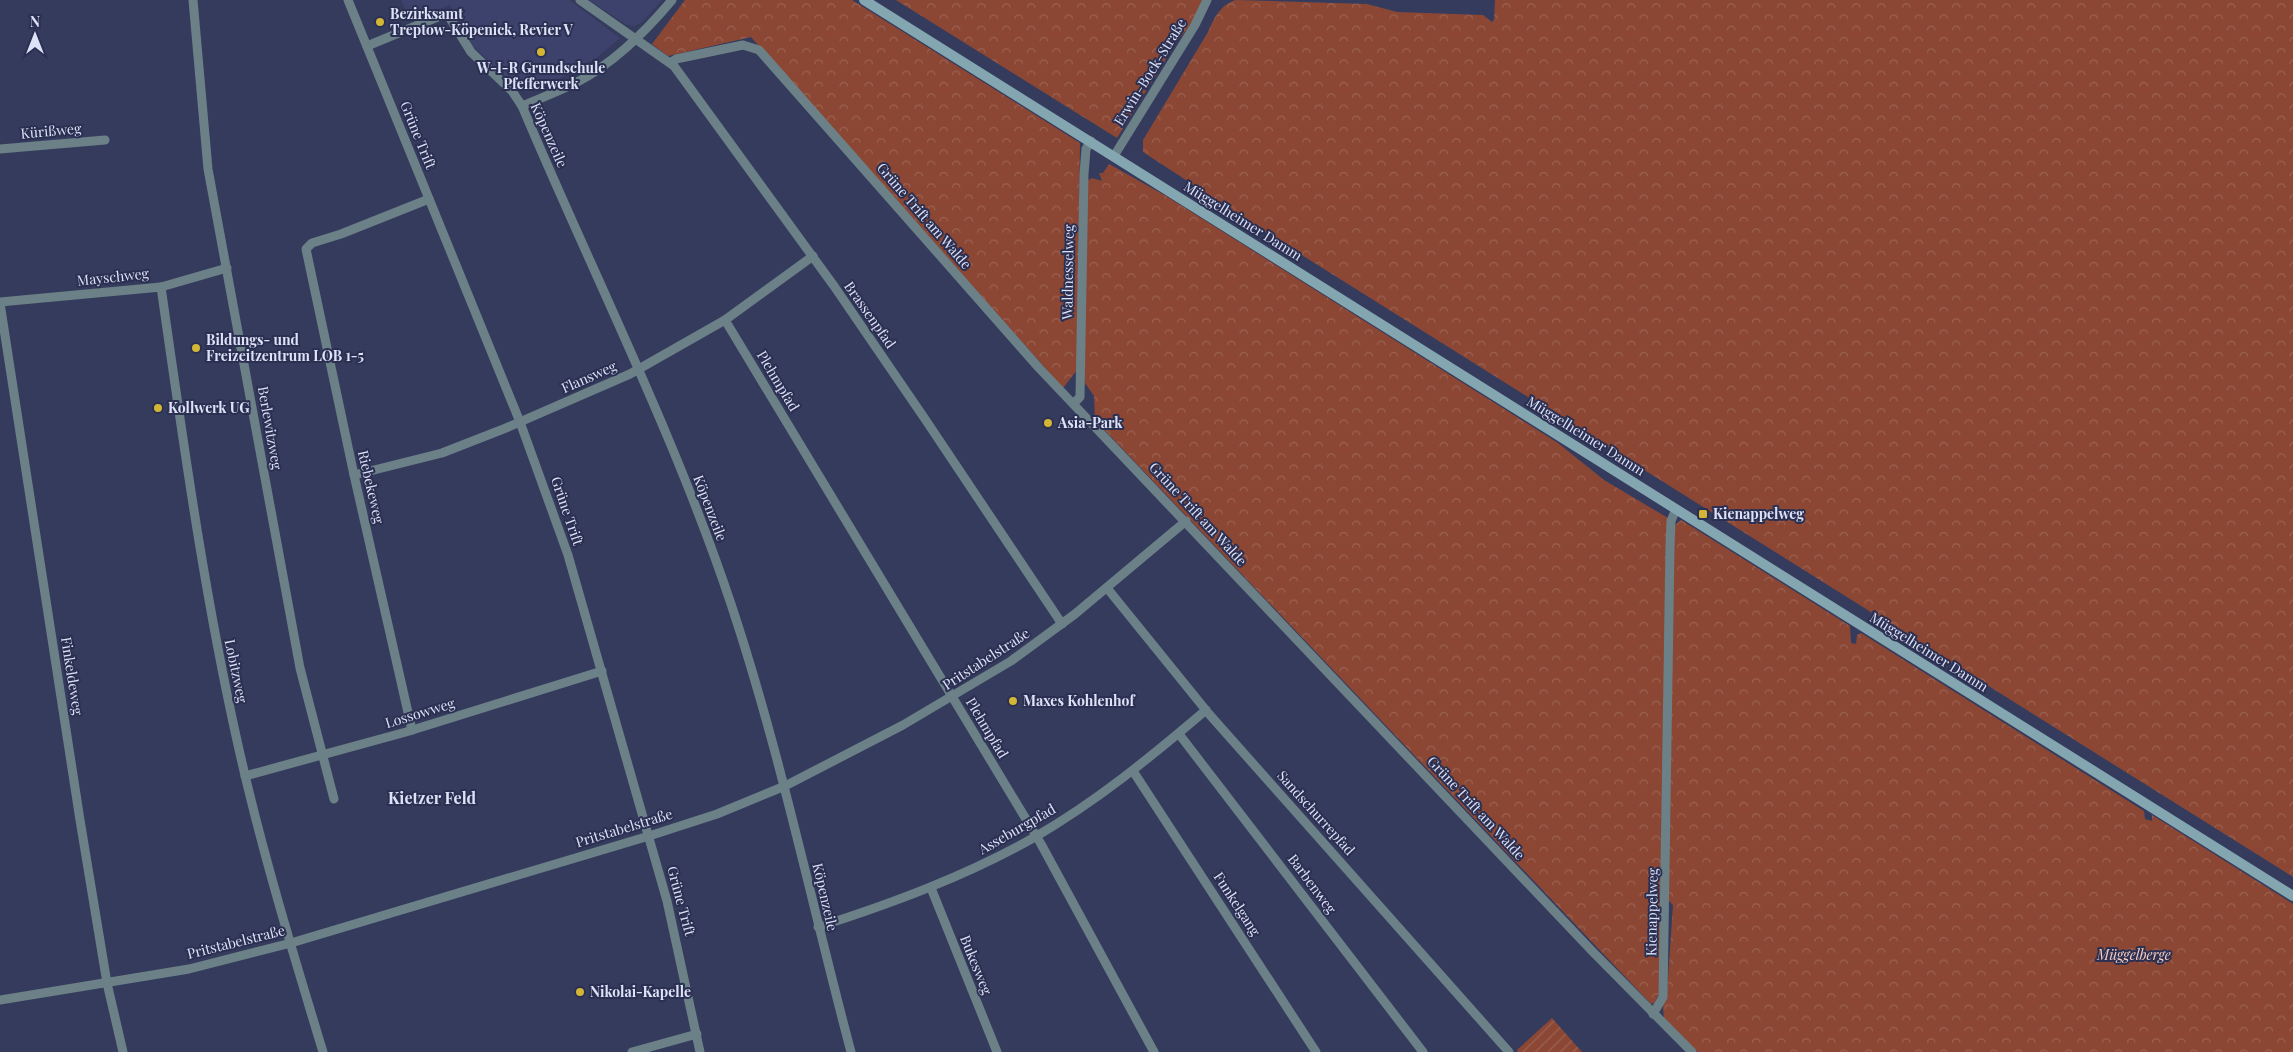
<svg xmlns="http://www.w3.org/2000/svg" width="2293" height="1052" viewBox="0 0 2293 1052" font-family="'Playfair Display',serif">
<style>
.built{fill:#3c426c}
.forest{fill:url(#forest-crowns)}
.garden{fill:url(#garden-furrows)}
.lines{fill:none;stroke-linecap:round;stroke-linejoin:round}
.street{stroke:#6b8187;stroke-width:9}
.secondary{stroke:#83a6b0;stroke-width:10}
.poi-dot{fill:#d3b635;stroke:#2b3052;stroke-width:2}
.labels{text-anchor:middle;stroke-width:4;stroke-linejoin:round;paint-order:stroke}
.poi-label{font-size:14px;font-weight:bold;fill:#dde2f7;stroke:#2b3052;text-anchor:start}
.street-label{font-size:14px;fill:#dde2f7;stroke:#2b3052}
.park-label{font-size:14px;font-style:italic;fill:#f8ccc0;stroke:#2b3052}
.quarter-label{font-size:16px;font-weight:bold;fill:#dde2f7;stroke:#2b3052}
</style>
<defs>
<pattern id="forest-crowns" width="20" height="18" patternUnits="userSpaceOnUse" patternTransform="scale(1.25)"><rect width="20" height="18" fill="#8b4734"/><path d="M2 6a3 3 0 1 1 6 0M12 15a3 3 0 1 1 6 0" fill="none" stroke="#9b6152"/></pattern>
<pattern id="garden-furrows" width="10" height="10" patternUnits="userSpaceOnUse" patternTransform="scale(1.25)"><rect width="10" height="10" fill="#8b4734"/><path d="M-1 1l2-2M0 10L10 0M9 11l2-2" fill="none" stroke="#9b6152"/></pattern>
</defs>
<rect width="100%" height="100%" fill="#353b5d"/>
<g class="built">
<path d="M401,0H569L620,38L595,59L548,85L527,92L518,89L471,44L450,5L410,21Z"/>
<path d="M589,0H662L642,22L634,26L627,25Z"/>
</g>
<g class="forest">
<path d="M685,0H852L1080,143L1077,370L1063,388L751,37L668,56L652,44Z"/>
<path d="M896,0H1202L1196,19L1177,41L1117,138Z"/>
<path d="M1236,0L1367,4L1397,12L1483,15L1492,22L1494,20L1495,0H2293V877L1281,242L1143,152V140L1208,32C1214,18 1221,4 1236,0Z"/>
<path d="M1109,164L1166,196L1558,443L1604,480L1668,518L1660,992L1654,1003L1651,1004L1095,420L1094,396L1085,383L1083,365L1087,181L1092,178L1102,181L1099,173H1103Z"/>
<path d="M1681,520L1850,626L1851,643L1856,644L1857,635L1861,633L2144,811L2145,819L2152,821V815L2293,904V1052H1698L1664,1018L1663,1007L1667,993L1673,905L1668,900L1674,533L1675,525Z"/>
</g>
<path class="garden" d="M1552,1018L1582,1052H1518L1517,1050Z"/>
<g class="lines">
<g class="street">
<path d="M193,0L208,169L300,668L334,799"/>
<path d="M348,0L520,422L568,555L667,901L700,1052"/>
<path d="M580,0L674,66L834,286L925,419L1062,624"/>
<path d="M367,46L440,16L448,15L471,52L512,91L522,106C592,272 674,433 731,604C780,751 811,902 851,1052"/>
<path d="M671,62L676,59L743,45L759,50L1039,368L1592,951L1692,1052"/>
<path d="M522,106C541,98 560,91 579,81C615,62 646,31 672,0"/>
<path d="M0,149L105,140"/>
<path d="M1114,156L1195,25L1207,0"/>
<path d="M161,287C183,440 204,594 238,745C261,848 292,950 323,1052"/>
<path d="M0,302L161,287L227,268"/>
<path d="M0,303L80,820L107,983L123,1052"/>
<path d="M725,320L1041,844L1154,1052"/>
<path d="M1074,403L1080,397L1084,174L1086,149L1091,141"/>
<path d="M354,475L442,453L506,428L630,374L725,320L813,256"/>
<path d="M1107,588L1209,714L1509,1052"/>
<path d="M412,730L354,475L306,249L312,243L341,234L429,199"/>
<path d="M1179,734L1423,1052"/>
<path d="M1133,771L1316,1052"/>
<path d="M245,776L406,732L602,671"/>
<path d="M931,888L997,1052"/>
<path d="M818,927C893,903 966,876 1035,837C1097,801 1152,756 1206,710"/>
<path d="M0,1000L189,969L291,943L649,836L717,814L785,786L903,725L1011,661L1075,614L1186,521"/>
<path d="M1653,1014L1663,997L1670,547L1671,521L1676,509"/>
<path d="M632,1052L697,1034"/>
</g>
<path class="secondary" d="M864,0L2293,896"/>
</g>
<g class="poi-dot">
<circle cx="380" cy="22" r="5"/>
<circle cx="541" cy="52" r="5"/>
<circle cx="196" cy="348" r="5"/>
<circle cx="158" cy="408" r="5"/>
<circle cx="1048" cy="423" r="5"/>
<rect x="1698" y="509" width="10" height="10" rx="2.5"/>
<circle cx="1013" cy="701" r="5"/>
<circle cx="580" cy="992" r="5"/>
</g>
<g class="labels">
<g class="poi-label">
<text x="390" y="19">Bezirksamt<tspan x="390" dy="16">Treptow-Köpenick, Revier V</tspan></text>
<text x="541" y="73" text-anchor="middle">W-I-R Grundschule<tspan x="541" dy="16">Pfefferwerk</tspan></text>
<text x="206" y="345">Bildungs- und<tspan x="206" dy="16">Freizeitzentrum LOB 1-5</tspan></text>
<text x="168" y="413">Kollwerk UG</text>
<text x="1058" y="428">Asia-Park</text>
<text x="1713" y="519">Kienappelweg</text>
<text x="1023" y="706">Maxes Kohlenhof</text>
<text x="590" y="997">Nikolai-Kapelle</text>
</g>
<g class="street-label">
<text transform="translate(1150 72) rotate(-58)" y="5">Erwin-Bock-Straße</text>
<text transform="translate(51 131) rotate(-5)" y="5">Kürißweg</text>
<text transform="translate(418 135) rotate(68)" y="5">Grüne Trift</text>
<text transform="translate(549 135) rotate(66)" y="5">Köpenzeile</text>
<text transform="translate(924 216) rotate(49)" y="5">Grüne Trift am Walde</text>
<text transform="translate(1243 221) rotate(32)" y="5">Müggelheimer Damm</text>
<text transform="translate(1068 272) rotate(-89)" y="5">Waldnesselweg</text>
<text transform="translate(113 277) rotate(-6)" y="5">Mayschweg</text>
<text transform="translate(870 315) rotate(55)" y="5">Brassenpfad</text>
<text transform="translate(589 377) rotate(-24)" y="5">Flansweg</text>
<text transform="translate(778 381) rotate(59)" y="5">Plehmpfad</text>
<text transform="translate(270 428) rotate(80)" y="5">Berlewitzweg</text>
<text transform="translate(1586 436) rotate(32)" y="5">Müggelheimer Damm</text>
<text transform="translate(371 487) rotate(77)" y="5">Riebekeweg</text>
<text transform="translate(710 508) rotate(69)" y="5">Köpenzeile</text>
<text transform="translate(567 511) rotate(71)" y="5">Grüne Trift</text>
<text transform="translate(1198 514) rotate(47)" y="5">Grüne Trift am Walde</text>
<text transform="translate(1929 652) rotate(32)" y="5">Müggelheimer Damm</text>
<text transform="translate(986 659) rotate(-33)" y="5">Pritstabelstraße</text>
<text transform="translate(236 671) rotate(78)" y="5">Lobitzweg</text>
<text transform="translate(72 676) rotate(81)" y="5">Finkeldeweg</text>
<text transform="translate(420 713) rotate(-17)" y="5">Lossowweg</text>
<text transform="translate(987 728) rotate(59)" y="5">Plehmpfad</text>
<text transform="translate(1476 808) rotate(47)" y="5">Grüne Trift am Walde</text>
<text transform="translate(1316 813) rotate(48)" y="5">Sandschurrepfad</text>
<text transform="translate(624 828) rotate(-17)" y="5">Pritstabelstraße</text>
<text transform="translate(1017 829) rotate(-30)" y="5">Asseburgpfad</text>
<text transform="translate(1312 884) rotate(53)" y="5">Barbenweg</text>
<text transform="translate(825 897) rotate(77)" y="5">Köpenzeile</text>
<text transform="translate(681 901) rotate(75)" y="5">Grüne Trift</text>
<text transform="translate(1237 904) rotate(57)" y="5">Funkelgang</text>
<text transform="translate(1652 912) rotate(-89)" y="5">Kienappelweg</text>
<text transform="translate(236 942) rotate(-14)" y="5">Pritstabelstraße</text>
<text transform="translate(976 965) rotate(68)" y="5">Bukesweg</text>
</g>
<g class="park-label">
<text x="2134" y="960">Müggelberge</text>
</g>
<g class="quarter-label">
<text x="432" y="804">Kietzer Feld</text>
</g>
</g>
<g transform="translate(35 35)" stroke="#2b3052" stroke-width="4" paint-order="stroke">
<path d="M0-4L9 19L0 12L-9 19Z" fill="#dde2f7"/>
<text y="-8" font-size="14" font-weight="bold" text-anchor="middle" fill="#dde2f7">N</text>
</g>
</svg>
